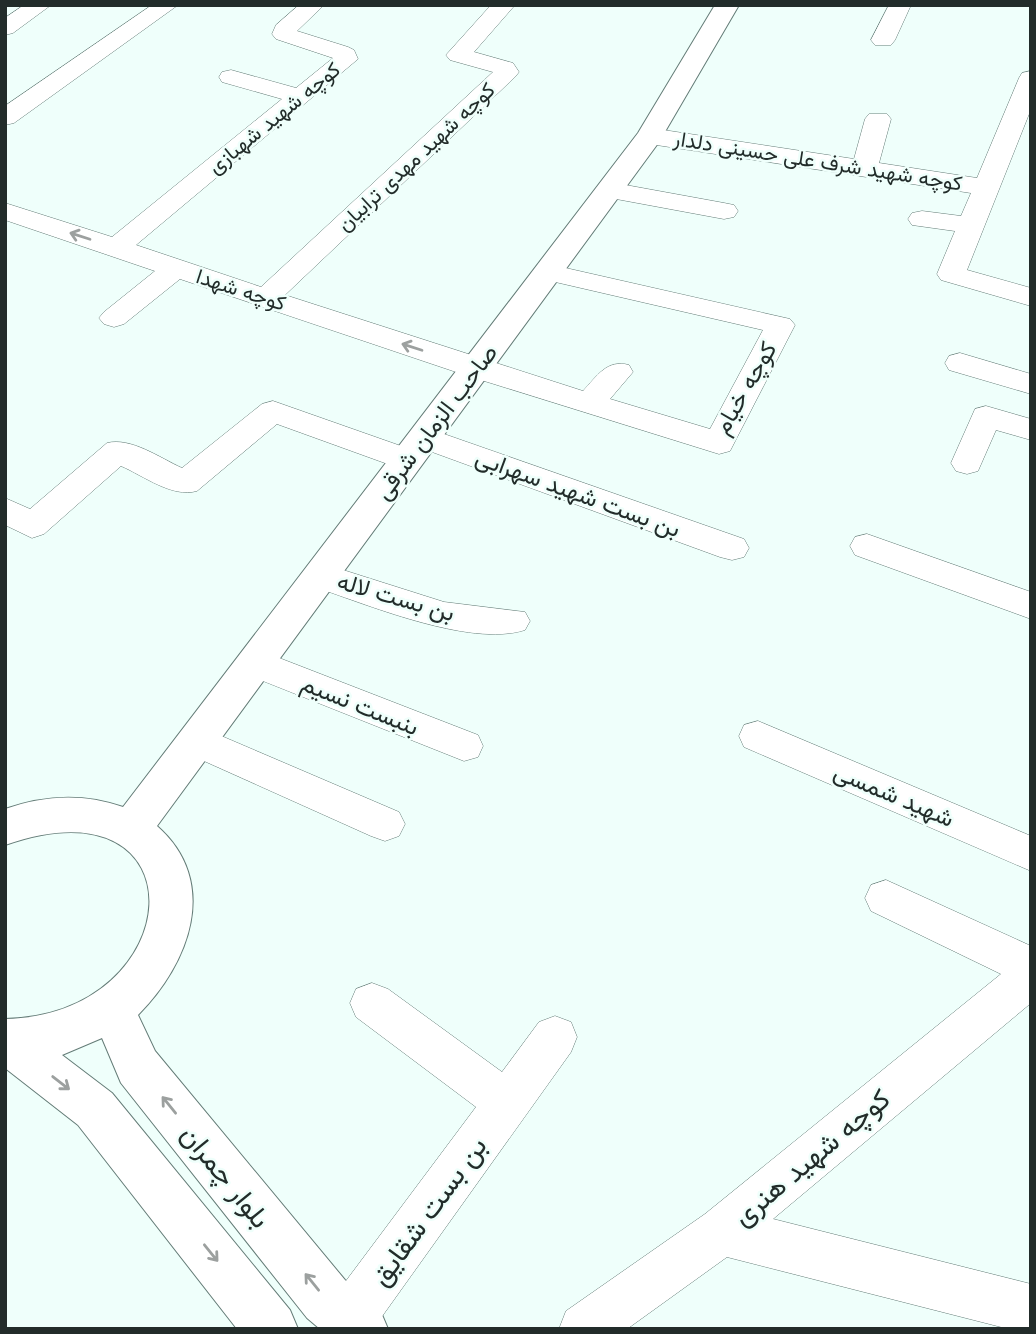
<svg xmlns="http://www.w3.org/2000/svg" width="1036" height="1334" viewBox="0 0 1036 1334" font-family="'Libre Baskerville',Vazirmatn,serif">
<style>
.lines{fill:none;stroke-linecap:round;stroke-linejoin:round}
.street-casing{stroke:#647c77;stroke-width:1}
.secondary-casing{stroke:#647c77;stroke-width:2}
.street{fill:#fff;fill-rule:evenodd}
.secondary{fill:#fff;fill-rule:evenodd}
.oneway{stroke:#9ca09f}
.labels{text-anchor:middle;stroke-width:5;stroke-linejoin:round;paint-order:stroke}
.far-street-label{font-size:21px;fill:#222c2a;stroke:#effffb}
.street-label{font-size:24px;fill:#222c2a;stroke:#effffb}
.near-street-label{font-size:28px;fill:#222c2a;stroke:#effffb}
</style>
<rect width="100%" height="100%" fill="#effffb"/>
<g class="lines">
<defs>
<g id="street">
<path d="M24,5H51L13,33L5,35V18Z"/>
<path d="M152,5H178L14,123L5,125V106Z"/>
<path d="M299,5H324L297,31L348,47L354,50L358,59L136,245L261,287L493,72L450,60L446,55L491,5H515L474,52L513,63L519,72L515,77L285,295L583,391C597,376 607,359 629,365L633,372L610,399L710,429L763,330L538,278L534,272L538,266L548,264L790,319L795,325L730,451L719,454L465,375L180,279L124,324L114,327L104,324L99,318L104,312L155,271L5,220V203L112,237L282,99L222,82L219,77L222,72L231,70L296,88L333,58L276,39L272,34L276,25Z"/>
<path d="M889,5H911L895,40L891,45H875L871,40Z"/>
<path d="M1031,71V109L967,270L1031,288V306L941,280L937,274L955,231L912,225L908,219L912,213L922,211L961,216L971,193L650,144L641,141L637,136L641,131L650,128L854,159L865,119L869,114H887L891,119L879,163L977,178L1019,78L1022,73Z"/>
<path d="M609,182L724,203L734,205L738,211L734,217L724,219L600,196L596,190L600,184Z"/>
<path d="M960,353L1031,374V394L949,370L945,363L949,356Z"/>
<path d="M273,401L418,452L423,460L418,468L407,471L277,424L197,491C172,498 144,476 121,466L44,534L32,538L5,525V498L30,509L107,443C131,437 160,458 182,468L262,404Z"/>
<path d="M986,406L1031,419V440L996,430L978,471L967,474L956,471L951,463L975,409Z"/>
<path d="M424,427L744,539L749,548L744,557L732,560L720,557L413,445L408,438L413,431Z"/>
<path d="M867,534L1031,592V619L855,555L850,546L855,537Z"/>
<path d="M321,563L444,602L525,612L530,621L525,630C469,648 364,603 309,585L304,576L309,567Z"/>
<path d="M256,649L478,735L483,746L478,757L464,761L243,673L238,663L243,653Z"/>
<path d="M758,721L1031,836V871L744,747L739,736L744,725Z"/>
<path d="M198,726L399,812L405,824L399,836L385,841L371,836L184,752L179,741L184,730Z"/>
<path d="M886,880L1031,946V1003L773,1219L1031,1284V1329H1009L727,1257L627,1329H559L566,1311L705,1214L1001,974L871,911L865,898L871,885Z"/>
<path d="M372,983L388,989L502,1072L539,1022L555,1016L571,1022L577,1037L571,1052L373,1329H328L324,1319L331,1301L476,1107L356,1017L350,1003L356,989Z"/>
</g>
<path id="secondary" d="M715,5H739L659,142L157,826C221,882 189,964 138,1015L155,1051L345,1280L380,1310L388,1329H320L307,1318L121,1083L102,1038L62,1055L112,1093L290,1310L298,1329H237L78,1125L5,1068V1019C190,1015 205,775 5,845V809C45,795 83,793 123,807L638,133Z"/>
</defs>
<use href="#street" class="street-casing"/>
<use href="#secondary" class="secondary-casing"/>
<use href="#street" class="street"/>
<use href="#secondary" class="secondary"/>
</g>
<defs><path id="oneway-shaft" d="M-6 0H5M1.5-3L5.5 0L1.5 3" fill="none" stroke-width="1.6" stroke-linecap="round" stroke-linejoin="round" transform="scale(1.75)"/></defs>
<g class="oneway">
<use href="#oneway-shaft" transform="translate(80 236) rotate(-162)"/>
<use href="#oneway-shaft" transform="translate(412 347) rotate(-162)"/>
<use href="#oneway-shaft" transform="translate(61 1083) rotate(38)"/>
<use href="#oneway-shaft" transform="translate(169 1105) rotate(-129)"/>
<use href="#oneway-shaft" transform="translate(211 1253) rotate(51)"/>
<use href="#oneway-shaft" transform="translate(312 1282) rotate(-129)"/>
</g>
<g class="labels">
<g class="far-street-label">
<text transform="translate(274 118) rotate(-39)" y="7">کوچه شهید شهبازی</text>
<text transform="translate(416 157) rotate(-43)" y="7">کوچه شهید مهدی ترابیان</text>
<text transform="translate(818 161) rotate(9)" y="7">کوچه شهید شرف علی حسینی دلدار</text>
<text transform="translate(241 290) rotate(18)" y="7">کوچه شهدا</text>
</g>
<g class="street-label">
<text transform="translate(745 388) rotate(-60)" y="8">کوچه خیام</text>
<text transform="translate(436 422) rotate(-53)" y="8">صاحب الزمان شرقی</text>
<text transform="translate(578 493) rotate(20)" y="8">بن بست شهید سهرابی</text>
<text transform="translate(396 597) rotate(16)" y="8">بن بست لاله</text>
<text transform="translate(360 705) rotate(22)" y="8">بنبست نسیم</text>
<text transform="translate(894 795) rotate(23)" y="8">شهید شمسی</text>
</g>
<g class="near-street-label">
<text transform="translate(811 1157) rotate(-40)" y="10">کوچه شهید هنری</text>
<text transform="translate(226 1176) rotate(51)" y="10">بلوار چمران</text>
<text transform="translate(428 1211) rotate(-54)" y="10">بن بست شقایق</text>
</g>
</g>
<rect width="1036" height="1334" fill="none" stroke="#222c2a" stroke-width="14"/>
</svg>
